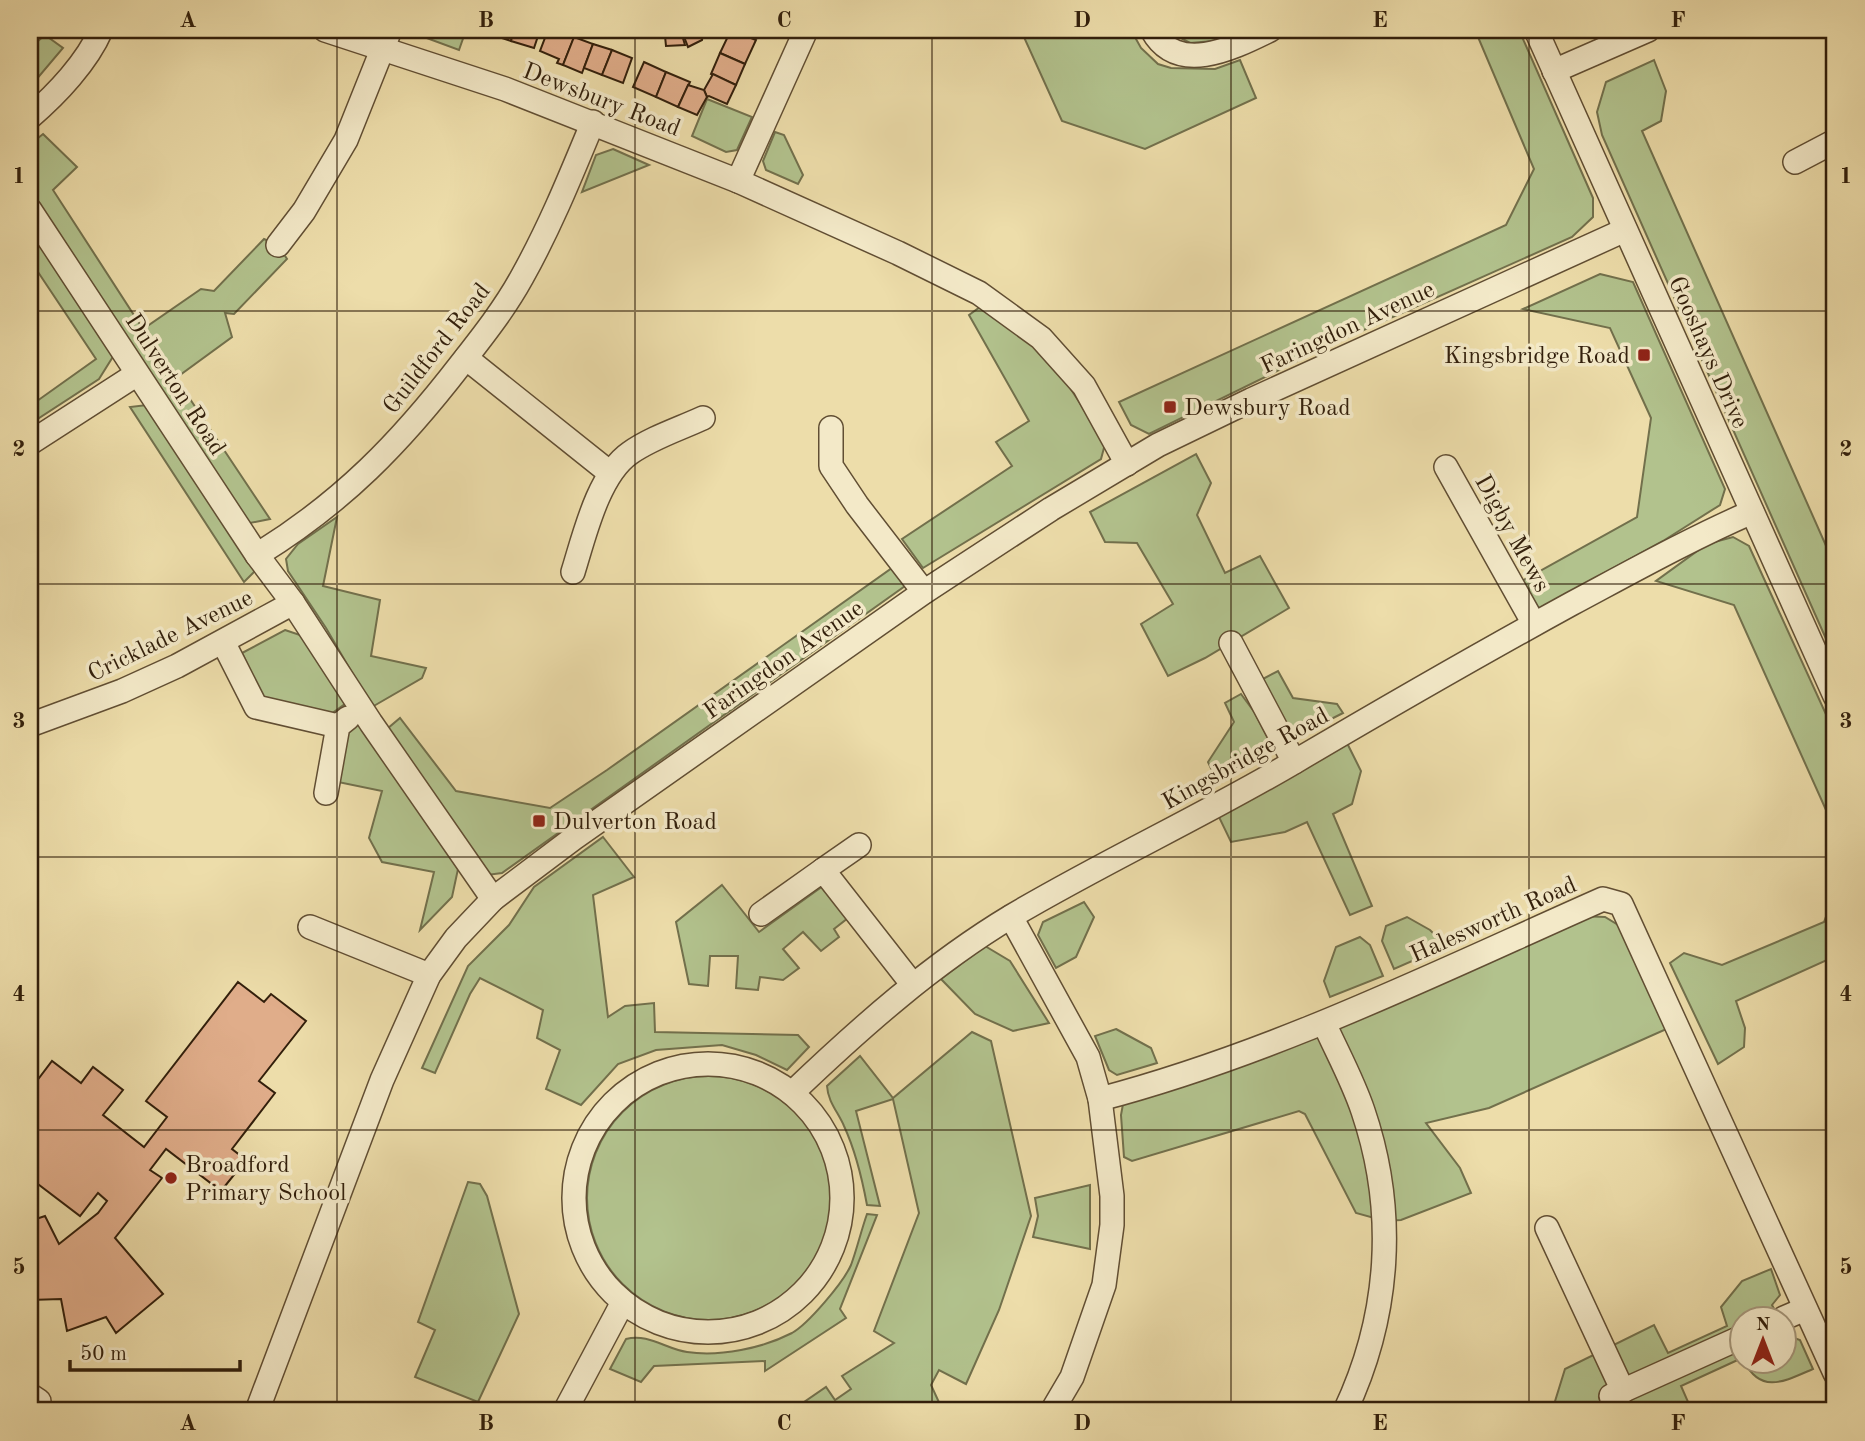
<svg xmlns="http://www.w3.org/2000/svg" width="1865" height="1441" viewBox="0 0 1865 1441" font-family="'Old Standard TT',serif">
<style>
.green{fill:#b2c28d;stroke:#72704c;stroke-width:2}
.building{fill:#e0ad8a;stroke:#321f0b;stroke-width:2}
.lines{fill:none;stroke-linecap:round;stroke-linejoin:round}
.minor-casing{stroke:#614e33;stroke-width:26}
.minor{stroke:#f3e9c8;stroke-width:23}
.grid{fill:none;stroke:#321f0b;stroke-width:2;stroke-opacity:0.55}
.poi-dot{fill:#8f2418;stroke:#f3e9c8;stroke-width:2.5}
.labels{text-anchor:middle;stroke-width:7;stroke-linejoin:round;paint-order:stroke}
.street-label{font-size:24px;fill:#321f0b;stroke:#f3e9c8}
.poi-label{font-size:24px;fill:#321f0b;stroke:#f3e9c8;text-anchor:start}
.neatline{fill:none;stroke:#321f0b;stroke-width:2.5}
.grid-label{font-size:23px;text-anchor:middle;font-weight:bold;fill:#321f0b}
</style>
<rect width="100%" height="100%" fill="#edddaa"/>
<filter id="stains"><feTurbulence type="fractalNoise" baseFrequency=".00286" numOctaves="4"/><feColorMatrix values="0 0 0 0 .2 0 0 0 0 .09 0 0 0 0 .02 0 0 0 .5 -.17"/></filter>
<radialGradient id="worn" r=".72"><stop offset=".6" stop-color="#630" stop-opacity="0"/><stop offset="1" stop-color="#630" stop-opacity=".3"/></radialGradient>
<g class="green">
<path d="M405,30H466L459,50Z"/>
<path d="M1033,30H1131L1141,48L1158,64L1171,68L1215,69L1240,60L1256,98L1145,149L1062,121L1023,35Z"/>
<path d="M1166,30H1246L1224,40L1190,43Z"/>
<path d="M1475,30H1519L1593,198V217L1572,237L1330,345L1149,434L1131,425L1119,402L1506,225L1534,169Z"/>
<path d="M45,35L63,48L30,87V48Z"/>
<path d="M1654,60L1666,91L1661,121L1642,131L1835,566V659L1602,135L1597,112L1606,82Z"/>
<path d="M707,99L752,117L737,150L726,152L692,136Z"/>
<path d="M775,132L784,135L803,175L798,184L766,170L763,161Z"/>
<path d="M43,134L77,167L53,190L143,329L201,289L214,291L264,239L278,245L287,259L234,314L225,313L232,337L176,378L270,519L245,524L30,189L32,143Z"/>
<path d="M613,149L649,165L582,192L596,155Z"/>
<path d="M30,228L114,355L99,379L36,420L30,406L96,359L30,260Z"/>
<path d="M1600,274L1633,282L1725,489L1720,505L1663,541L1537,610L1520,582L1637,517L1651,418L1610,328L1523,309Z"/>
<path d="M980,307C992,315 1006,322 1018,331C1057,360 1080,403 1105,444L1101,459L923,568L902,539L1012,466L996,442L1029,421L969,315Z"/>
<path d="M147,405L256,570L244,582L130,407Z"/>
<path d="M1196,454L1211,483L1197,515L1225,573L1260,556L1289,608L1205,658L1168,676L1141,624L1173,604L1137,543L1105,542L1090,512Z"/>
<path d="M337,517L323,586L380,600L371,656L426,668L422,678L372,707L326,628L288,571L286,559L298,544Z"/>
<path d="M1733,537L1749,546L1835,734V830L1734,605L1656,581L1707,544Z"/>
<path d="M892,568L905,586L502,873L487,875L477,856L387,729L400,718L456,791L550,808L607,770Z"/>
<path d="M285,630L306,637L349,701L331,714L267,706L242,653Z"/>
<path d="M1278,671L1293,698L1337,704L1343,713L1294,738L1261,680Z"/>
<path d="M1241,694L1255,713L1273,748L1216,779L1208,762L1234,722L1225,703Z"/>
<path d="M360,719L458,869L452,897L420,930L434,872L382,862L369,838L382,791L338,782L347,728Z"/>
<path d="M1347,743L1361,771L1352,804L1333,814L1372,906L1350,915L1307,822L1285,832L1231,842L1218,815Z"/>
<path d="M603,837L634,877L593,895L608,1017L625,1006L654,1003L655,1032L798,1035L809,1047L787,1070L756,1055L722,1045L656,1050L618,1064L581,1105L546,1089L560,1050L537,1038L543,1010L480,978L470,994L435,1073L422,1068L468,966L509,925L534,887Z"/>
<path d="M722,885L759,932L823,886L848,918L834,929L839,937L821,951L803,932L783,949L799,968L783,980L760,977L758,990L736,988L738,956H710L708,986L689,984L676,922Z"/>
<path d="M1835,892V961L1829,959L1736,1001L1745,1028L1744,1047L1718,1064L1670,963L1684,953L1722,965L1824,922Z"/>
<path d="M1084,902L1094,917L1076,957L1056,968L1038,935L1043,922Z"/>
<path d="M1580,916L1605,917L1623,928L1671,1027L1489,1108L1426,1123L1460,1168L1471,1193L1401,1220L1385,1221L1356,1213L1305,1114L1299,1111L1132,1161L1124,1157L1121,1115L1123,1104L1266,1056Z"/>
<path d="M1407,917L1430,930L1444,944V947L1394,969L1382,941L1386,926Z"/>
<path d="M1360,937L1370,945L1383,976L1330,997L1324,981L1336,947Z"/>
<path d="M985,946L1010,961L1049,1023L1013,1031L975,1014L941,979Z"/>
<path d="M1116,1029L1151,1048L1157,1063L1117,1075L1109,1070L1095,1036Z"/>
<path d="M972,1032L991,1041L1031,1216L999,1310L966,1384L939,1370L931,1385L943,1411H791L826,1387L835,1400L851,1389L842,1376L894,1343L874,1331L919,1213L893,1099L856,1111L880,1206L867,1205C862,1178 856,1152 844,1126C838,1112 828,1102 827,1086L860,1056L893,1098Z"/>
<circle cx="709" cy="1198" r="122"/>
<path d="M468,1182L480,1184L487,1196L519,1314L478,1402L415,1377L435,1330L418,1322Z"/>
<path d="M1090,1185V1249L1033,1237L1038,1216L1035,1198Z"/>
<path d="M867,1214L877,1215L840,1309L846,1318L765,1371V1361L654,1366L641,1382L610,1369L626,1339C648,1333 666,1349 687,1352C720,1357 763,1348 792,1333C808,1324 843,1283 851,1265C857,1249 861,1231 867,1214Z"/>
<path d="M1771,1269L1780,1295L1772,1305L1779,1318H1742V1358L1681,1386L1692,1411H1552L1565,1369L1654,1325L1668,1353L1727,1326L1721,1307L1742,1281Z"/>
<path d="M1785,1331L1788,1336L1800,1340L1813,1369C1785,1381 1761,1395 1744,1361L1784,1360Z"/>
<path d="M758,1404V1411H662Z"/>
</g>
<g class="building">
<path d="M488,30H514L511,41L487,33Z"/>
<path d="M514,30H540L534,48L511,41Z"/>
<path d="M548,30H577L563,65L557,63L559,59L540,51Z"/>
<path d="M642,30H679L681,34L662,35Z"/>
<path d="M731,30L756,40L745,64L720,53Z"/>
<path d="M692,31L703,34L702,40L688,47L683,34Z"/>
<path d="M682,35L685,45L666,46L665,36Z"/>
<path d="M574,37L593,44L582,73L563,65Z"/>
<path d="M593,44L612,50L602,75L584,68Z"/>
<path d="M612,50L632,58L623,83L602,75Z"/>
<path d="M720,53L745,64L736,85L711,74Z"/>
<path d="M644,62L666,72L656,97L633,87Z"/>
<path d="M666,72L690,82L678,107L656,97Z"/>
<path d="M713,74L736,85L727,104L709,96L707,97L704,90Z"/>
<path d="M688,85L704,90L707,97L697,115L678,107Z"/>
<path d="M238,982L264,1002L271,994L306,1021L259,1081L275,1093L232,1149L246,1160L221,1191L166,1149L150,1170L162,1178L115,1238L163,1294L116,1333L106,1317L67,1331L61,1299L30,1300V1221L45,1216L59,1244L98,1213L107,1201L98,1193L80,1216L30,1178V1090L52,1061L81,1083L93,1067L123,1090L103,1115L144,1147L167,1117L146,1101Z"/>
</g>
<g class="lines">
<defs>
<g id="minor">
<path d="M325,30L505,89L738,181L898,253L979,293L1041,338L1084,386L1127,464"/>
<path d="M1152,30C1178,77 1235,47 1270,30"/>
<path d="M1536,30L1835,696"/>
<path d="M1554,71L1648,30"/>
<path d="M30,117C57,94 87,62 101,30"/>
<path d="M1795,162L1835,141"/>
<path d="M738,181L806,30"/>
<path d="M30,210L257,555L293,603L371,723L493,899"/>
<path d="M278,245L304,211L346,140L390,30"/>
<path d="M466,358L610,473"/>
<path d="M831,428V466L857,505L924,592"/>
<path d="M30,443L137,374"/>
<path d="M1446,467L1534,624"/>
<path d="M257,555C343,502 400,443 461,364C483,336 505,308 522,277C550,227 571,175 593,122"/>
<path d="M573,572C584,537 598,475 630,453C651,438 679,429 703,418"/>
<path d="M223,642L256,707L338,726"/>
<path d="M1231,643L1294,762"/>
<path d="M30,725L122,691L177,666L293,603"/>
<path d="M326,793L338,726L348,718"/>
<path d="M823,870L859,845"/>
<path d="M761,914L823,870L913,985"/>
<path d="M1011,917L1088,1057L1100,1099L1112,1196V1225L1104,1285L1072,1377L1052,1411"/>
<path d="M310,927L429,975"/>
<path d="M1324,1023C1337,1052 1353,1081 1363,1111C1397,1211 1390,1316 1345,1411"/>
<circle cx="708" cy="1198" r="134"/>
<path d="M792,1093C860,1028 932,964 1012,916C1105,861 1203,816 1296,761C1386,708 1478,655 1571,604C1631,572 1690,539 1752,512"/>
<path d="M1100,1099C1275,1053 1438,972 1603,899L1621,904L1835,1373"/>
<path d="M1547,1228L1623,1391"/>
<path d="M1784,1318L1805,1309"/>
<path d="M30,1395L39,1401L35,1411"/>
<path d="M1611,1396L1742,1337"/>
<path d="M257,1411L382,1080L429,975L456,938L493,899L574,838L924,592L1051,509L1158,445L1251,400L1625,230"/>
<path d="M565,1411L623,1302"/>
</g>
</defs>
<use href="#minor" class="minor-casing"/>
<use href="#minor" class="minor"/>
</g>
<path class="grid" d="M337,30V1411M635,30V1411M932,30V1411M1231,30V1411M1529,30V1411M30,311H1835M30,584H1835M30,857H1835M30,1130H1835"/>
<g class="poi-dot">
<rect x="1637" y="348" width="14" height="14" rx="3.5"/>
<rect x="1163" y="400" width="14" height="14" rx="3.5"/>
<rect x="532" y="814" width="14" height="14" rx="3.5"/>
<circle cx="171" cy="1178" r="7"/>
</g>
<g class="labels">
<g class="street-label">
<text transform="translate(602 99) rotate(21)" y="8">Dewsbury Road</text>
<text transform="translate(1347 327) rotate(-25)" y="8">Faringdon Avenue</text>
<text transform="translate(436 348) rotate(-52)" y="8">Guildford Road</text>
<text transform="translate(1709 352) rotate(66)" y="8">Gooshays Drive</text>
<text transform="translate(176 384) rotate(57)" y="8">Dulverton Road</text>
<text transform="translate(1513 533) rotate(61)" y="8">Digby Mews</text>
<text transform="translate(170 635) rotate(-26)" y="8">Cricklade Avenue</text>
<text transform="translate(783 659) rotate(-35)" y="8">Faringdon Avenue</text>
<text transform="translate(1245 758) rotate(-29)" y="8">Kingsbridge Road</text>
<text transform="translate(1493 919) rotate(-24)" y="8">Halesworth Road</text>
</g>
<g class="poi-label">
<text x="1630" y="363" text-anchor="end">Kingsbridge Road</text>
<text x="1184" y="415">Dewsbury Road</text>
<text x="553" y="829">Dulverton Road</text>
<text x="185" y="1172">Broadford<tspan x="185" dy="28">Primary School</tspan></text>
</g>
</g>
<rect width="1865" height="1441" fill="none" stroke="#edddaa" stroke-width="77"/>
<g transform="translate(1763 1340)"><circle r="33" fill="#f3e9c8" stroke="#a6987c" stroke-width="2"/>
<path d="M0-5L12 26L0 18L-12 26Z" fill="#8f2418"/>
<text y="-10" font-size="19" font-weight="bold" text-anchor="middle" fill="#321f0b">N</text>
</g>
<path d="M70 1360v10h170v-10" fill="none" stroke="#321f0b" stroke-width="3.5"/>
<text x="80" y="1360" font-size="21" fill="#321f0b" stroke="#f3e9c8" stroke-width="5" paint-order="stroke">50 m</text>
<rect x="38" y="38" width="1788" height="1364" class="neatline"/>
<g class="grid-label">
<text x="188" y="27">A</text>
<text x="486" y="27">B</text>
<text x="784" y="27">C</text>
<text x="1082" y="27">D</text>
<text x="1380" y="27">E</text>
<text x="1678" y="27">F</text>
<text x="19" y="183">1</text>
<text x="1846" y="183">1</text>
<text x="19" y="456">2</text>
<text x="1846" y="456">2</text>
<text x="19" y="728">3</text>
<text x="1846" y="728">3</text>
<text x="19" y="1001">4</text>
<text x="1846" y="1001">4</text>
<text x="19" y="1274">5</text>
<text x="1846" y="1274">5</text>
<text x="188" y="1430">A</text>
<text x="486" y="1430">B</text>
<text x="784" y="1430">C</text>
<text x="1082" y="1430">D</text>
<text x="1380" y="1430">E</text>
<text x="1678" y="1430">F</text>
</g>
<rect width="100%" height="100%" filter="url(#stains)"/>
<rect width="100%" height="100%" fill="url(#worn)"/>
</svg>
